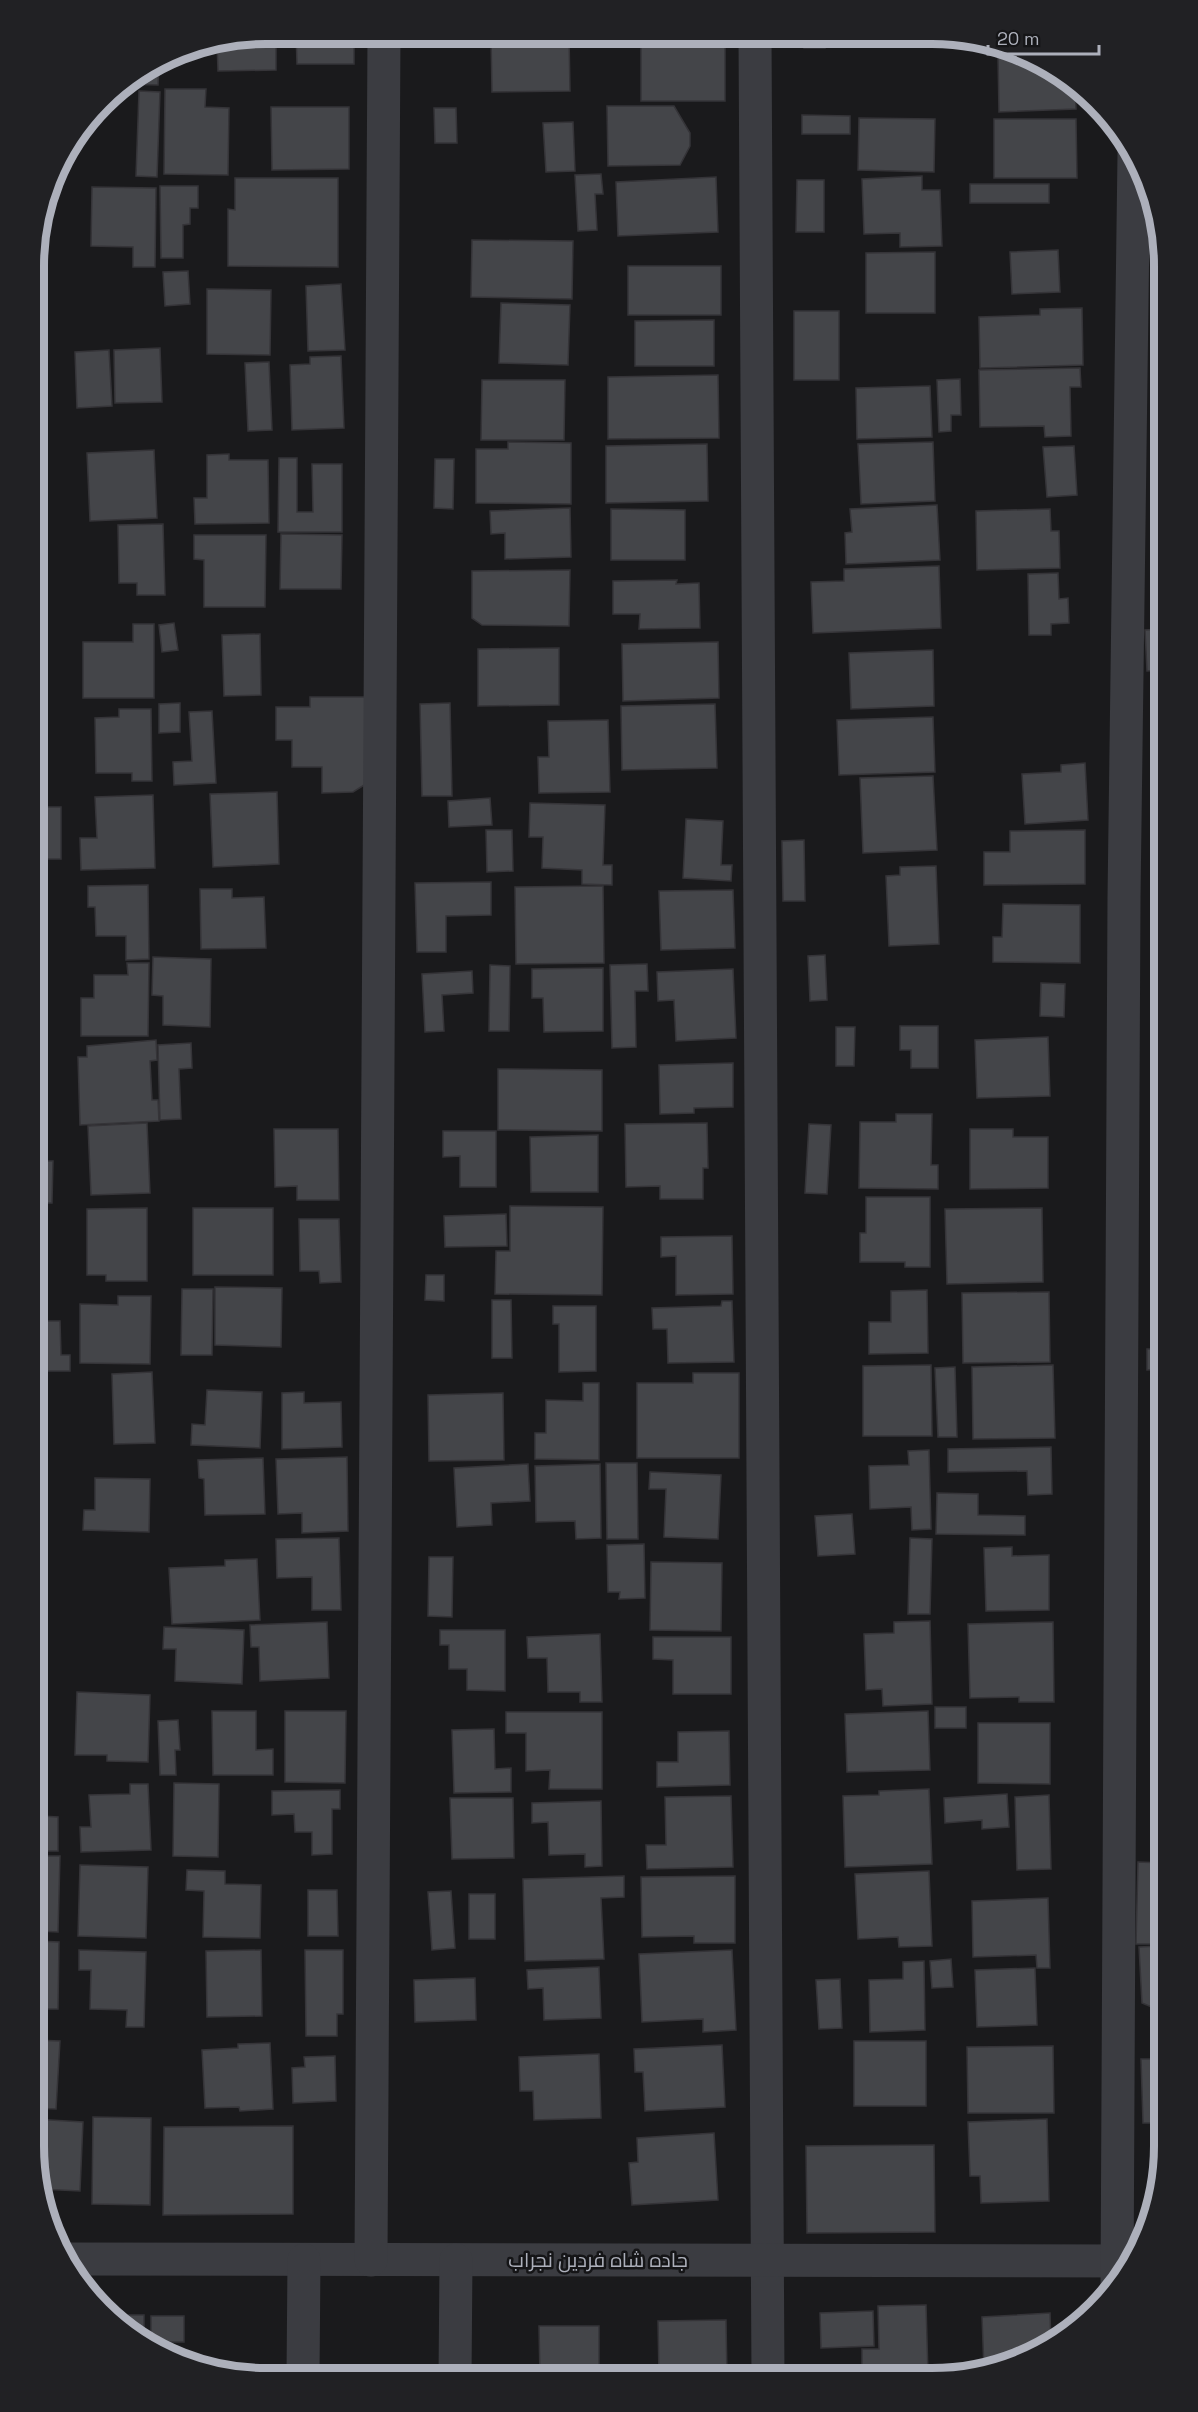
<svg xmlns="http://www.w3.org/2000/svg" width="1198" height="2412" viewBox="0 0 1198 2412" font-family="'Space Grotesk',Cairo,sans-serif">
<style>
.building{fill:#444549;stroke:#353438;stroke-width:1.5}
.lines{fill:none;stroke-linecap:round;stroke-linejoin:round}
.street{stroke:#3b3c41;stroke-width:33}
.labels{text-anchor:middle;stroke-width:5;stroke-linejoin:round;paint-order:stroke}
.street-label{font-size:20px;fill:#adb0bb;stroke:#151517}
.rim{fill:none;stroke:#adb0bb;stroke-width:8}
</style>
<rect width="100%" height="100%" fill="#1a1a1c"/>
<g class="building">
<path d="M266,33H276V70L218,71L217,43Z"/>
<path d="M296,33L354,34V64H297Z"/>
<path d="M569,35L570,91L492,92L491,37Z"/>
<path d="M805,36H826L825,48H804Z"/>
<path d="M880,37H936L937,43L881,45Z"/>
<rect x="641" y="43" width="84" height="58"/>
<path d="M998,57H1035L1075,83L1076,109L999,112Z"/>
<path d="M159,62L158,85L124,84Z"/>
<path d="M165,89H206L205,107L229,108L228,175L164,174Z"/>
<path d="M139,91L160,92L157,177L136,176Z"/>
<path d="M607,106H674L690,133V146L680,165L608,166Z"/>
<path d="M271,107H349V169L272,170Z"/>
<path d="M434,108H456L457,143H435Z"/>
<path d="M802,115L850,116V134H802Z"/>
<path d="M859,118L935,119L934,172L858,170Z"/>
<path d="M994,119H1076L1077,178H994Z"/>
<path d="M573,122L575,171L546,172L543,123Z"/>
<path d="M601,174L603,194H595L597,230L578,231L575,175Z"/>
<path d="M922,176V190H940L942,246L900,247V233L864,234L862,179Z"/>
<path d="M716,177L718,232L618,236L616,182Z"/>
<path d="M235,178H338V267L228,266V209L235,210Z"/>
<path d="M797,180H824V232H796Z"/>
<rect x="970" y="184" width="79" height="19"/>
<path d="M160,186H198V208H190V224L183,225V258H161Z"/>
<path d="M92,187L156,188L155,267H133V247L91,246Z"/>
<path d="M472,240L573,241L572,299L471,297Z"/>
<path d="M1058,250L1060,292L1012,294L1010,252Z"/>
<path d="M935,252V313H866V253Z"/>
<rect x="628" y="266" width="93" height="49"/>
<path d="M188,271L190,304L165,306L163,272Z"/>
<path d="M341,284L345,350L308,351L306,286Z"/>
<path d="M207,289L271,290L270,355L207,354Z"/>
<path d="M501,303L570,305L568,365L499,363Z"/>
<path d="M1082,308L1083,365L980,368L979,317L1040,315V309Z"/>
<rect x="794" y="311" width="45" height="69"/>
<path d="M714,320V366H635V321Z"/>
<path d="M160,348L162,402L115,403L114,350Z"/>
<path d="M109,350L112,406L77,408L75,352Z"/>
<path d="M341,356L344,428L292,430L290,365L310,364V357Z"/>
<path d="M269,362L272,430L248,431L245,363Z"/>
<path d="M1080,368L1081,387H1070L1071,436L1045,437L1044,426L980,427L979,370Z"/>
<path d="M718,375L719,438L608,439V377Z"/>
<path d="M960,379L961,415H951V431L939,432L937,380Z"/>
<path d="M482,380H565L564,440H481Z"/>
<path d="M930,386L932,437L857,439L856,388Z"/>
<path d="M508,442L571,443V504L476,503V449H508Z"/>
<path d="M933,442L935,501L861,504L858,444Z"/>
<path d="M707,444L708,501L606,503V446Z"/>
<path d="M1074,446L1077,495L1047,497L1043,447Z"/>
<path d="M154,450L157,518L90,521L87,453Z"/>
<path d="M229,454V460H268L269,523L195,524L194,498H207V455Z"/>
<path d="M279,458H297V512H313L312,464H342V532H278Z"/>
<path d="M435,459H454L453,509L434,508Z"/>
<path d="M937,505L940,560L846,564L845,533L852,532L850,509Z"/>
<path d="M570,508L571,557L505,559V533L491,534L490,511Z"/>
<path d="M611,509L685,510V560H611Z"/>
<path d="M1050,509L1051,531H1059L1060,568L977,570L976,511Z"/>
<path d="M163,524L165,595H137V583H119L118,525Z"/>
<path d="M281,534L342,535L341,589H280Z"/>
<path d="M194,535H266L265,607H204V560L194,559Z"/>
<path d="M939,566L941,628L813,633L811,582L844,581V569Z"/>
<path d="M570,570L569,626L482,625L472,618V571Z"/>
<path d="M1058,573L1059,599L1068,598L1069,623L1051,624V635H1029L1028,574Z"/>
<path d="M677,580L676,584L699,583L700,628L639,629L640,614H613V581Z"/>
<path d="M174,623L178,650L162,652L159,625Z"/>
<path d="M133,624H154V698H83V642H133Z"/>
<path d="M1163,629L1164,670L1147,671L1145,630Z"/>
<path d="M260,634L261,695L224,696L222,635Z"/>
<path d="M718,642L719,698L623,701L622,644Z"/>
<path d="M559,648V705L478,706V649Z"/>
<path d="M933,650L934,706L851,709L849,653Z"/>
<path d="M310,697H368L369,782L353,792L322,793V767H292V740H276V707H310Z"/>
<path d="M180,703V732L159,733V704Z"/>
<path d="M450,703L452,796H422L420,704Z"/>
<path d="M715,704L717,768L622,770L621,706Z"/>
<path d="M119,709H151L152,781H132V773H96L95,718L119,717Z"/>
<path d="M212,711L216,783L174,785L173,762L192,761L189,712Z"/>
<path d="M933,717L935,772L839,775L837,720Z"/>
<path d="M608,720L610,792L539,793L538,757H549L548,721Z"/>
<path d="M1085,763L1088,820L1025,824L1022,774L1061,772V765Z"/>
<path d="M933,776L937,850L863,853L860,778Z"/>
<path d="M277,792L279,864L213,867L210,794Z"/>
<path d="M153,795L155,868L81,870L80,838H97L95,797Z"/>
<path d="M490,798L492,825L449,827L448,801Z"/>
<path d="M530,803L605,805L603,865H612V885L582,884V870L542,868L543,837H529Z"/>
<rect x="37" y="807" width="24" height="52"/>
<path d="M686,819L723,821L721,865H732L731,881L683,878Z"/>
<path d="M486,830H512L513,871L487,872Z"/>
<path d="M1085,830V884L984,885V852H1010V831Z"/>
<path d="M804,840L805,901H783L782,841Z"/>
<path d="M936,866L939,944L889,946L886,876L900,875V867Z"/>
<path d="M491,882V915L446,916V952H417L415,883Z"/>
<path d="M148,885L149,959L126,960V936H96L95,907H88V886Z"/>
<path d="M603,886L604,963L516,964L515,887Z"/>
<path d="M200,889H232V898L264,897L266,948L201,949Z"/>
<path d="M733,890L735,948L661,950L659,891Z"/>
<path d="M1003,904L1080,905V963L993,962V937H1002Z"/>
<path d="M825,955L827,1000L810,1001L808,956Z"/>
<path d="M153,957L211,959L210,1027L163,1025V996L152,995Z"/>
<path d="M127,963H149L148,1036H81V998H94V975H128Z"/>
<path d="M647,964L648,991H635L636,1047L612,1048L610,965Z"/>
<path d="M490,965L510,966L509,1031H489Z"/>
<path d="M603,968V1031L544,1032L543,998H532V969Z"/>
<path d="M733,969L736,1038L676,1041L674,1000L658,1001L657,972Z"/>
<path d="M472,971L473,993L442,995L444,1031L425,1032L422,974Z"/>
<path d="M1041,983L1065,984L1064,1017L1040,1016Z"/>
<path d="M900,1026H938V1068H911V1050H900Z"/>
<path d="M836,1027H855L854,1066H836Z"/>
<path d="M1048,1037L1050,1096L977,1098L975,1040Z"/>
<path d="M156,1040L157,1060L150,1061L152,1100H158L159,1121L80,1125L78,1057H87V1046Z"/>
<path d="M191,1043L192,1068L179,1069L181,1119L160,1120L158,1045Z"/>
<path d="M733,1063V1107L694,1108V1113L660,1114L659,1065Z"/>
<path d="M498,1069L602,1070V1131L498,1130Z"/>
<path d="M896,1114H932L931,1165H938V1189L859,1188L860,1122H896Z"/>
<path d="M147,1123L150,1193L91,1195L88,1126Z"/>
<path d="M707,1123L708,1168H703V1199H660V1186L626,1187L625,1124Z"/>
<path d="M809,1124L831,1125L827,1194L805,1193Z"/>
<path d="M274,1129H338L339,1200H297V1186L275,1187Z"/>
<path d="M970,1129H1013V1137H1048V1188L970,1189Z"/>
<path d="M443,1131H496V1187H460V1156L443,1157Z"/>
<path d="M1165,1133V1186H1159L1158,1134Z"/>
<path d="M598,1135V1192H531L530,1137Z"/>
<path d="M35,1161H53L52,1203H35Z"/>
<path d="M866,1197H930V1267H905V1262H860V1233H866Z"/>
<path d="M510,1206L603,1207L602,1295L495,1294L496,1251H510Z"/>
<path d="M147,1208V1281H106V1275H87V1209Z"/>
<rect x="193" y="1208" width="80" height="67"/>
<path d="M1042,1208L1043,1282L947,1284L945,1209Z"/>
<path d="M506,1214L507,1246L445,1247L444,1216Z"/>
<path d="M299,1219H339L341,1282L320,1283L319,1271H300Z"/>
<path d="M732,1236L733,1294L676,1295V1256L661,1257V1237Z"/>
<path d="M426,1275H444V1301L425,1300Z"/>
<path d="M215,1287L282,1288L281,1347L215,1345Z"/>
<path d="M182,1289H213L212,1355H181Z"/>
<path d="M927,1290L928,1353L869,1354V1322H891V1291Z"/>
<path d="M1049,1292L1050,1362L963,1363L962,1293Z"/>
<path d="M118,1296H151L150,1364L80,1363V1304L118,1305Z"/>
<path d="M492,1300H511L512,1358H492Z"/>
<path d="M722,1301H732L734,1362L668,1363L667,1329H653L652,1308L721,1306Z"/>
<path d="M553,1306H596V1371L559,1372V1324H553Z"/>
<path d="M42,1321H60L61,1355H70V1371H43Z"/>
<path d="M1147,1349H1165V1369L1147,1370Z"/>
<path d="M931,1365L932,1436H863V1366Z"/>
<path d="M1053,1365L1055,1438L973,1439L972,1367Z"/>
<path d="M955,1367L957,1437H938L935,1368Z"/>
<path d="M152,1372L155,1443L114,1444L112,1374Z"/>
<path d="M693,1373H739V1458H637V1383H693Z"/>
<path d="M583,1383H599V1460L535,1459V1433H546V1400L583,1401Z"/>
<path d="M207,1390L262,1392L260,1448L191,1445L192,1424L205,1425Z"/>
<path d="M304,1392V1403L341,1402L342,1447L282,1449V1393Z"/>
<path d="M503,1393L504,1460L429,1461L428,1395Z"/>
<path d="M1051,1447L1052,1494L1028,1495L1027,1471L948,1472V1449Z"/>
<path d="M929,1450L931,1529L912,1530L911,1507L870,1509L869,1466L909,1465L908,1451Z"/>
<path d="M347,1457L348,1531L302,1533V1513L278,1514L276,1459Z"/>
<path d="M263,1458L265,1514L205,1515L204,1479L199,1478L198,1460Z"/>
<path d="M606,1463H637L638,1539H607Z"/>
<path d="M528,1464L530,1501L491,1503L492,1525L457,1527L454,1468Z"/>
<path d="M600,1464L601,1538L576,1539L575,1521L536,1522L535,1466Z"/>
<path d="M650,1472L721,1475L718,1539L664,1537L666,1489H649Z"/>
<path d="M95,1478L150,1479L149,1532L83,1530L84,1510H95Z"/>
<path d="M937,1493L978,1494V1515L1025,1516V1535L936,1534Z"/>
<path d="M852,1514L855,1554L818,1556L815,1516Z"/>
<path d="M339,1538L341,1610H312V1577L277,1578L276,1539Z"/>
<path d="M910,1538L932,1539L930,1614H908Z"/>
<path d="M644,1544L645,1598L619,1599L620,1592H608L607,1545Z"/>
<path d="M1012,1547V1556L1049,1555V1610L986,1611L984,1548Z"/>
<path d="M429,1557H453L452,1617L428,1616Z"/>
<path d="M257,1559L260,1620L172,1624L169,1568L225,1566V1560Z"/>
<path d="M651,1562L722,1563L721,1631L650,1630Z"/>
<rect x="1156" y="1596" width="9" height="20"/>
<path d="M930,1621L932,1704L883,1706L882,1689L866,1690L864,1634L894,1633V1622Z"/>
<path d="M327,1622L329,1678L260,1681L259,1647H251L250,1625Z"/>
<path d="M1053,1622L1054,1702H1019V1697L970,1698L968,1624Z"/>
<path d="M1157,1622H1165V1700H1158Z"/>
<path d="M164,1627L244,1630L242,1684L175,1681L176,1649H163Z"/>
<path d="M440,1630H505V1691L467,1690V1669H449V1645H440Z"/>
<path d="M600,1634L602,1702H580V1692H548L547,1658H528L527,1637Z"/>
<path d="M653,1637H731V1694H673V1660L653,1659Z"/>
<path d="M77,1692L150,1695L148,1762L107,1761V1755H75Z"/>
<rect x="935" y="1707" width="31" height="21"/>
<path d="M212,1711H256V1750L273,1749V1775H213Z"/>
<path d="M285,1711H346L345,1783L285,1782Z"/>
<path d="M928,1711L930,1770L847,1772L845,1714Z"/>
<path d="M506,1712H602V1789H549L550,1770L526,1771V1733H506Z"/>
<path d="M178,1720L180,1750H175L176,1775H160L158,1721Z"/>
<path d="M978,1723H1050V1784L978,1783Z"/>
<path d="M494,1729L495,1769L511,1768V1792L454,1793L452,1730Z"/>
<path d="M729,1731L730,1785L657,1787V1762H678V1732Z"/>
<path d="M174,1783L219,1784L218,1857L173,1856Z"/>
<path d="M130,1784H148L151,1850L81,1852L80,1827H91L89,1795L130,1794Z"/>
<path d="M929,1789L932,1864L845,1867L843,1796L879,1795V1791Z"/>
<path d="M340,1790V1809H332V1854L312,1855V1832H295L294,1814L272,1815V1791Z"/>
<path d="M1007,1794L1009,1827L982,1829V1820L945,1823L944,1798Z"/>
<path d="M1049,1795L1051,1869L1017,1870L1015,1797Z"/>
<path d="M731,1796L733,1867L647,1869L646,1845H666L665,1797Z"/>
<path d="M450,1798H513L514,1858L452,1859Z"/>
<path d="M601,1801L602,1866L585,1867V1854L549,1855L548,1822L532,1823V1803Z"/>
<path d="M41,1816L58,1817V1851H40Z"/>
<path d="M40,1856H60L58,1932L38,1931Z"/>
<path d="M1138,1862L1165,1863L1163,1944H1136Z"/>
<path d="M80,1865L148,1867L146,1938L78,1936Z"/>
<path d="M187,1870L225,1871V1884L261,1885L260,1938L203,1937L204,1891L186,1890Z"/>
<path d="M929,1871L932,1946L899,1947L898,1937L858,1939L855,1874Z"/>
<path d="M624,1876V1897L601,1898L604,1959L525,1961L523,1879Z"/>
<path d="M735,1876V1943H694V1936L642,1937L641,1877Z"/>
<path d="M308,1890H337L338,1936H308Z"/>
<path d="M451,1891L455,1948L432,1950L428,1892Z"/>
<rect x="469" y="1894" width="26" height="45"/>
<path d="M1048,1898L1050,1968H1037L1036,1955L973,1957L972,1901Z"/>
<path d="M37,1941L59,1942L58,2009H35Z"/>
<path d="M1160,1946L1163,2008H1154L1142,2003L1139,1947Z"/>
<path d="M79,1950L146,1952L144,2027H126L127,2010L90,2009L91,1970H79Z"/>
<path d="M261,1950L262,2016L207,2017L206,1951Z"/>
<path d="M305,1950H343V2014H337V2036H306Z"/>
<path d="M732,1950L736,2030L703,2032V2019L642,2022L639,1954Z"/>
<path d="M951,1959L953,1987L932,1988L930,1961Z"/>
<path d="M924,1961L925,2030L870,2032L869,1980L903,1979V1962Z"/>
<path d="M599,1967L601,2018L544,2020L543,1988L528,1989L527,1970Z"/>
<path d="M1035,1968L1037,2025L977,2027L975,1970Z"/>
<path d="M475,1978L476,2020L415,2022L414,1980Z"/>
<path d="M840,1979L842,2028L819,2029L816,1980Z"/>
<path d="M34,2040L60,2041L56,2109L33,2108Z"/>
<rect x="854" y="2041" width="72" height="65"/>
<path d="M270,2043L273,2109L240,2111L239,2107L205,2108L202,2050L238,2048V2044Z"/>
<path d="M722,2045L725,2107L645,2111L643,2072H635L634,2049Z"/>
<path d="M1053,2046L1054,2113H968L967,2047Z"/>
<path d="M599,2054L601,2118L534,2120L533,2091H520L519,2057Z"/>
<path d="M335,2056L336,2101L293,2103L292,2068L305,2067L304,2057Z"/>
<path d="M1141,2059H1165L1164,2123H1143Z"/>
<path d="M93,2117L151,2118L150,2205L92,2204Z"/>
<path d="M34,2119L83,2122L80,2191L40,2189L33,2147Z"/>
<path d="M1047,2119L1049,2201L981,2203L980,2176H970L968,2122Z"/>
<path d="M293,2126V2214L163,2215L164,2127Z"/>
<path d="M714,2133L718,2200L632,2205L629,2163L638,2162L637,2138Z"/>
<path d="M934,2145L935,2232L807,2233L806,2146Z"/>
<path d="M926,2305L928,2374L862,2377V2349H879L878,2306Z"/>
<path d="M873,2311L874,2346L821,2348L820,2313Z"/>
<path d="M1050,2313L1051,2345L1007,2367L984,2370L982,2317Z"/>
<path d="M107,2315H144V2341L113,2321Z"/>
<path d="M151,2316H184V2342H169V2356L151,2345Z"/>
<path d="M726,2320L727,2378H659L658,2321Z"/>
<path d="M539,2326H599V2378H540Z"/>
<path d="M229,2369L230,2376L208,2370Z"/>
</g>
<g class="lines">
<g class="street">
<path d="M755,36L768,2379"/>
<path d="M64,2259L1133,2261"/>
<path d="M371,2260L384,34"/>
<path d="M1117,2288L1124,898L1134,154"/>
<path d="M303,2377L304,2260"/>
<path d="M455,2378L456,2260"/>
</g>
</g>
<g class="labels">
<g class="street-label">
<text x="598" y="2267">جاده شاه فردین نجراب</text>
</g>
</g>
<path d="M0 0H1198V2412H0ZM266 44H932A222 222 0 0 1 1154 266V2146A222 222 0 0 1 932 2368H266A222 222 0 0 1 44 2146V266A222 222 0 0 1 266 44Z" fill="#212124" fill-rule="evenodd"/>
<path class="rim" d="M266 44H932A222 222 0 0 1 1154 266V2146A222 222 0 0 1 932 2368H266A222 222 0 0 1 44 2146V266A222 222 0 0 1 266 44Z"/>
<path d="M988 45v9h111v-9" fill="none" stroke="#adb0bb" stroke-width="3"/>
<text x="997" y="45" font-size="18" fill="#adb0bb" stroke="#151517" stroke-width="4.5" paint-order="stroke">20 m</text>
</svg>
